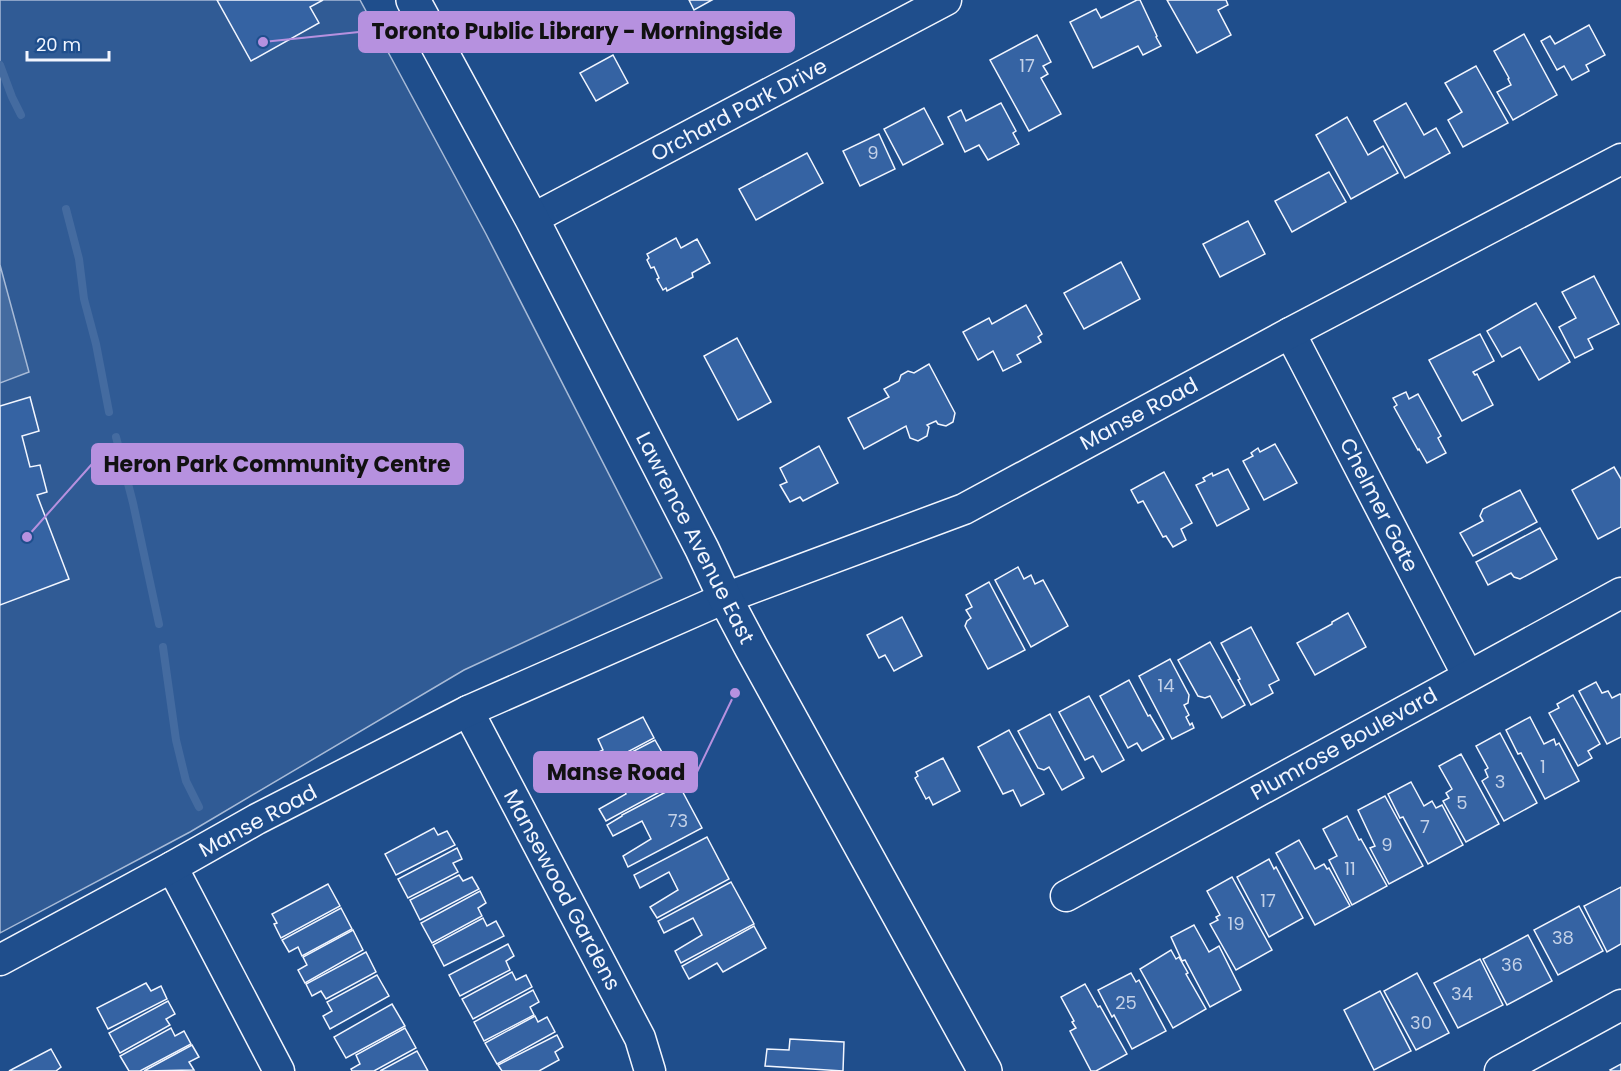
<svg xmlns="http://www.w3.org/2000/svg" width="1621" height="1071" viewBox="0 0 1621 1071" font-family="Poppins,sans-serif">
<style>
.built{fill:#305b95;stroke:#a8bbd7;stroke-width:1.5}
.water{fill:#446ba0;stroke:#a8bbd7;stroke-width:1.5}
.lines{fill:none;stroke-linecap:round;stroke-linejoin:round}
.stream{stroke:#446ba0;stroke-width:8}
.building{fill:#3563a3;stroke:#f2f6ff;stroke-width:1.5}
.minor-casing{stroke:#f2f6ff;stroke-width:33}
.major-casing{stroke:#f2f6ff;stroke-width:36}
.minor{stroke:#1f4e8c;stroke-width:30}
.major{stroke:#1f4e8c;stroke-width:33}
.labels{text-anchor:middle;stroke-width:4.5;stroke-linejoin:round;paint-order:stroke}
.number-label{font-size:18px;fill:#c3d1e8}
.street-label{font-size:21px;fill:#f2f6ff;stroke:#1f4e8c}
.leader{fill:none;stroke:#b691df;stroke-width:2}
.callout-dot{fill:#b691df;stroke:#1f4e8c;stroke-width:2}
.callout{fill:#b691df;stroke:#b691df;stroke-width:2}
.callout-label{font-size:22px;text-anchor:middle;font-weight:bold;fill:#111}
</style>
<rect width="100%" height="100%" fill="#1f4e8c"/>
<path class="built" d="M0,0H360L486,234L662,578L464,670L190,832L0,933Z"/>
<path class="water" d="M0,265L29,372L0,383Z"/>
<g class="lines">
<g class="stream">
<path d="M0,65L12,97L21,115"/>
<path d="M66,209L79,259L84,299L96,344L109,412"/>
<path d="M116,437L133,503L159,624"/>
<path d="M163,647L176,740L186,781L199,807"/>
</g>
</g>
<g class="building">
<path d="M217,0H323L310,7L319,23L251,61Z"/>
<path d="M689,0H712L694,10Z"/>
<path d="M1137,0H1140L1157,36L1156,37L1161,46L1143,55L1138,46L1093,68L1070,22L1096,9L1101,18Z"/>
<path d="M1167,0H1226L1228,5L1218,10L1231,35L1197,53Z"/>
<path d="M1589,25L1605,55L1586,65L1589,71L1572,80L1564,66L1557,70L1541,41L1550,36L1555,44Z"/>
<path d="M1524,34L1557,95L1513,120L1497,92L1511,85L1508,79L1509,78L1494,51Z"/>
<path d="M1037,35L1051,62L1043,66L1048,74L1041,78L1061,114L1029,131L990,60Z"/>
<path d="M613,55L628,83L596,101L580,73Z"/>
<path d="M1476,66L1508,123L1463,147L1448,120L1462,112L1445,83Z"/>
<path d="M1001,103L1016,131L1013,133L1019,144L988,160L979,145L965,152L948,117L961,110L966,121Z"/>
<path d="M1406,103L1424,135L1436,128L1450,153L1405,178L1374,121Z"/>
<path d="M924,108L943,144L903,165L884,129Z"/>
<path d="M1347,117L1368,155L1383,146L1398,173L1351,199L1316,135Z"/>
<path d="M879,134L895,169L860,186L843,151Z"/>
<path d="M807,153L823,183L756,220L739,189Z"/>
<path d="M1329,172L1346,202L1292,232L1275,201Z"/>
<path d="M1248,221L1265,254L1220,277L1203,244Z"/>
<path d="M676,238L681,248L697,239L710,263L692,273L693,277L667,291L666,288L663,290L657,279L659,278L654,267L651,268L647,260L649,258L647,254Z"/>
<path d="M1121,262L1140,299L1084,329L1064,293Z"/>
<path d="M1594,276L1619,324L1588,339L1593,349L1575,358L1559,327L1576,318L1562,292Z"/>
<path d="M1536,303L1570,362L1539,380L1520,347L1502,357L1487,331Z"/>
<path d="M1026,305L1042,334L1038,337L1041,342L1017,355L1021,362L1003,371L993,351L978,360L963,332L989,318L992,324Z"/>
<path d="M1480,334L1494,361L1473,372L1475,375L1477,374L1493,405L1462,421L1429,360Z"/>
<path d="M737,338L771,402L738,420L704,356Z"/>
<path d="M929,364L955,413L953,422L946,426L938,424L936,421L927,425L929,427L927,436L918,441L910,438L906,426L864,449L848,418L889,397L884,389L899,381L901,375L908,371L914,373Z"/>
<path d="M1406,392L1409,399L1418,394L1441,436L1438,438L1446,453L1427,463L1419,449L1418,450L1394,407L1397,405L1393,398Z"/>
<path d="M30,397L39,431L22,436L30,467L40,465L47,492L37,495L69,579L0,605V406Z"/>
<path d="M1275,444L1297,483L1264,500L1243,461L1253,456L1251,453L1258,448L1260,452Z"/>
<path d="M819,446L838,483L803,501L800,497L790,502L780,485L787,482L780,468Z"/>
<path d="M1614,467L1621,479V527L1598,539L1572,490Z"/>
<path d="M1228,469L1249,509L1217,526L1196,485L1205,481L1203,478L1212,473L1213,476Z"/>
<path d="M1164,472L1192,523L1181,529L1186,540L1173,547L1166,536L1163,537L1143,501L1138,503L1131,490Z"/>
<path d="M1520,490L1537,522L1473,556L1460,533L1483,521L1480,516L1483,509Z"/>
<path d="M1540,528L1557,559L1520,579L1514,577L1511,573L1488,585L1476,562Z"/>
<path d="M1018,567L1024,579L1031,575L1035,584L1043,580L1068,626L1031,647L995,580Z"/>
<path d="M989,582L1025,650L988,669L965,626L967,621L971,618L966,610L972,607L966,595Z"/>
<path d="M1348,613L1366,647L1315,675L1297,643L1332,624V622Z"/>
<path d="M902,617L922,656L894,671L885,655L879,658L867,635Z"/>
<path d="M1251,627L1279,680L1269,685L1273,693L1251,705L1238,680L1240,679L1221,643Z"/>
<path d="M1210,642L1245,705L1222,718L1210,696L1205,698L1198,696L1178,660Z"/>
<path d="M1170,659L1189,695L1188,703L1184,705L1189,715L1186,717L1190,725L1192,723L1194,728L1172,739L1139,676Z"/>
<path d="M1129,680L1148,716L1150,715L1164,739L1142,751L1137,743L1128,748L1100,696Z"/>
<path d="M1596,682L1602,693L1608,691L1612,698L1620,694L1621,695V737L1607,744L1579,691Z"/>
<path d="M1573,695L1600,744L1588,751L1592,758L1578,766L1549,713L1559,708L1557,704Z"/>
<path d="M1089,696L1124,760L1102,772L1093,756L1085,760L1059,712Z"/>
<path d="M1050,714L1084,778L1062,790L1049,767L1044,770L1038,768L1018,731Z"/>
<path d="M643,717L654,738L582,776L575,763L603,750L598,739Z"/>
<path d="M1530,717L1544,744L1554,739L1556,745L1559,743L1579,781L1545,799L1521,753L1518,754L1506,730Z"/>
<path d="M1009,730L1044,794L1021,806L1013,790L1003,794L978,747Z"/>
<path d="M1500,733L1537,803L1504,821L1482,781L1488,777L1485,770L1488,768L1476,746Z"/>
<path d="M655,740L667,761L622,784L618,777L589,792L582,778Z"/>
<path d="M1461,754L1499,824L1466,842L1443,801L1449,798L1446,793L1452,789L1439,766Z"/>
<path d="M943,758L960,791L933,805L929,797L926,799L915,778L918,776L916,772Z"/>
<path d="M667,762L678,782L606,821L599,809L626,794L623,785Z"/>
<path d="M1411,782L1424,806L1432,801L1436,808L1442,805L1463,845L1428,864L1403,817L1400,818L1388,794Z"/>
<path d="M679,785L702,828L628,867L623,856L651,839L642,821L613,836L607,825L622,816V815Z"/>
<path d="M1385,796L1423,866L1389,884L1370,848L1375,846L1358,810Z"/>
<path d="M1347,816L1359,840L1361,839L1387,886L1352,905L1329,860L1337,856L1323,829Z"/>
<path d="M434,828L438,835L447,831L455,845L396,875L385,854Z"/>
<path d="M707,837L729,879L657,918L650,907L678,890L669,872L640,888L634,875Z"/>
<path d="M1299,840L1315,869L1324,864L1327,869L1329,868L1350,906L1315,925L1276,853Z"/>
<path d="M457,848L462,859L453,863L458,872L408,898L398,879Z"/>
<path d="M1269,859L1274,869L1276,867L1303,918L1269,937L1237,877Z"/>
<path d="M459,875L463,881L472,877L479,889L420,920L410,900Z"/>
<path d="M1232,877L1272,950L1236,970L1210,924L1218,920L1216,917L1220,915L1207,891Z"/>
<path d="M731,882L754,924L681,963L675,951L702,935L693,918L664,933L658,921Z"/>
<path d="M328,884L340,906L281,938L274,924L277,923L272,914Z"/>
<path d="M1621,887V944L1607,952L1584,906Z"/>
<path d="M480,891L486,903L478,908L482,916L432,943L421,923Z"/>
<path d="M1579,906L1603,951L1558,975L1534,930Z"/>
<path d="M341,908L352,929L302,956L298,947L289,952L282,940Z"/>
<path d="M483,918L487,926L496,921L504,936L444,966L433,945Z"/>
<path d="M1194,925L1209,952L1219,946L1241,990L1210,1007L1185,960L1182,961L1171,937Z"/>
<path d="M754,926L766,948L723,972L717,963L689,979L682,966Z"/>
<path d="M353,930L363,950L305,983L298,970L307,965L303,957Z"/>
<path d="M1528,935L1552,981L1507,1005L1483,959Z"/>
<path d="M508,944L514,956L506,961L510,970L460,996L449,975Z"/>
<path d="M1171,950L1176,959L1179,957L1188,973L1186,974L1206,1009L1173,1028L1140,969Z"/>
<path d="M366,952L376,972L326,999L321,991L312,996L306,984Z"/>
<path d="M1480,959L1503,1005L1458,1028L1434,983Z"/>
<path d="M512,972L516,980L526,975L532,987L473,1019L462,999Z"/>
<path d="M1131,973L1136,982L1139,980L1166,1031L1132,1049L1114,1015L1112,1017L1098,990Z"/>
<path d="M1417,973L1449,1033L1416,1050L1384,991Z"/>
<path d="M377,975L389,996L330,1029L323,1016L332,1011L327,1002Z"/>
<path d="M146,983L151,991L161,986L167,999L108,1029L97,1008Z"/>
<path d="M1085,984L1098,1007L1100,1006L1127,1054L1096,1071H1091L1070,1031L1076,1028L1072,1022L1074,1021L1061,997Z"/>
<path d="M533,990L539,1002L530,1007L534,1015L484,1041L474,1022Z"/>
<path d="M1380,991L1411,1051L1374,1070L1344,1010Z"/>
<path d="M168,1001L175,1014L166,1019L170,1025L120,1053L109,1033Z"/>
<path d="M392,1004L405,1026L346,1058L334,1037Z"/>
<path d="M535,1016L538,1022L547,1017L555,1032L497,1064L485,1043Z"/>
<path d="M171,1028L175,1036L184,1031L191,1044L140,1071H129L120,1056Z"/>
<path d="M405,1028L416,1048L374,1071H352L351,1069L360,1064L356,1055Z"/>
<path d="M557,1035L563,1047L555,1052L559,1060L539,1071H502L498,1065Z"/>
<path d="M790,1039L844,1042L843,1071L765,1066L767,1049L789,1050Z"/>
<path d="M192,1045L199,1057L189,1062L194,1070L144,1071Z"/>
<path d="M51,1049L61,1067L56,1071H9Z"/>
<path d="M417,1051L428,1071H380Z"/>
<path d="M1621,1064V1071H1611L1610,1070Z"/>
</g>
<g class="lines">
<defs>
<g id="minor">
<path d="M532,219L946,0"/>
<path d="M1290,333L1468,676"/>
<path d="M468,711L640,1038L650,1071"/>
<path d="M172,867L279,1071"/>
<path d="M1066,896L1621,593"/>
<path d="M0,960L172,867L257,819L468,711L725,598L964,509L1290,333L1621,159"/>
<path d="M1500,1071L1621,1005"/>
</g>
<path id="major" d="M413,0L532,219L702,549L725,598L751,647L985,1071"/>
</defs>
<use href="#minor" class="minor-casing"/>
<use href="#major" class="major-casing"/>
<use href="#minor" class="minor"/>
<use href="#major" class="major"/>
</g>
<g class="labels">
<g class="number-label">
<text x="1027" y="72">17</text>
<text x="873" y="159">9</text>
<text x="1166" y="692">14</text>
<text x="1543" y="773">1</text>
<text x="1500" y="788">3</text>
<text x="1462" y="809">5</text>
<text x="678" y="827">73</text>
<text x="1425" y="833">7</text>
<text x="1387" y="851">9</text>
<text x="1350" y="875">11</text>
<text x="1268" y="907">17</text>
<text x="1236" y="930">19</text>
<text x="1563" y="944">38</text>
<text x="1512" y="971">36</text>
<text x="1462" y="1000">34</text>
<text x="1126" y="1009">25</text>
<text x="1421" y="1029">30</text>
</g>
<g class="street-label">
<text transform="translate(739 110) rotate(-28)" y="7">Orchard Park Drive</text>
<text transform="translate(1139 414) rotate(-28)" y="7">Manse Road</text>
<text transform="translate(1379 505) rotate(63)" y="7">Chelmer Gate</text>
<text transform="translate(695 538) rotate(63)" y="7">Lawrence Avenue East</text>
<text transform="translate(1344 744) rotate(-29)" y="7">Plumrose Boulevard</text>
<text transform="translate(258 821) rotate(-28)" y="7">Manse Road</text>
<text transform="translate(562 890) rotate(62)" y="7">Mansewood Gardens</text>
</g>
</g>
<path class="leader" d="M263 42L359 32M27 537L92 464M735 693L697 772"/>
<g class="callout-dot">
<circle cx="263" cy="42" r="6"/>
<circle cx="27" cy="537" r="6"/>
<circle cx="735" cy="693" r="6"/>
</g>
<g class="callout">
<rect x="359" y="12" width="435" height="40" rx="6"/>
<rect x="92" y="444" width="371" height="40" rx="6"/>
<rect x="534" y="752" width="163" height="40" rx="6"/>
</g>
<g class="callout-label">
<text x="577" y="39">Toronto Public Library - Morningside</text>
<text x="277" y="472">Heron Park Community Centre</text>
<text x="616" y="780">Manse Road</text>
</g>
<path d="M27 51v9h82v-9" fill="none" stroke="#f2f6ff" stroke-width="3"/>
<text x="36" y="51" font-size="18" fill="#f2f6ff" stroke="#1f4e8c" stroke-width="4.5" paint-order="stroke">20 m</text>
</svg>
